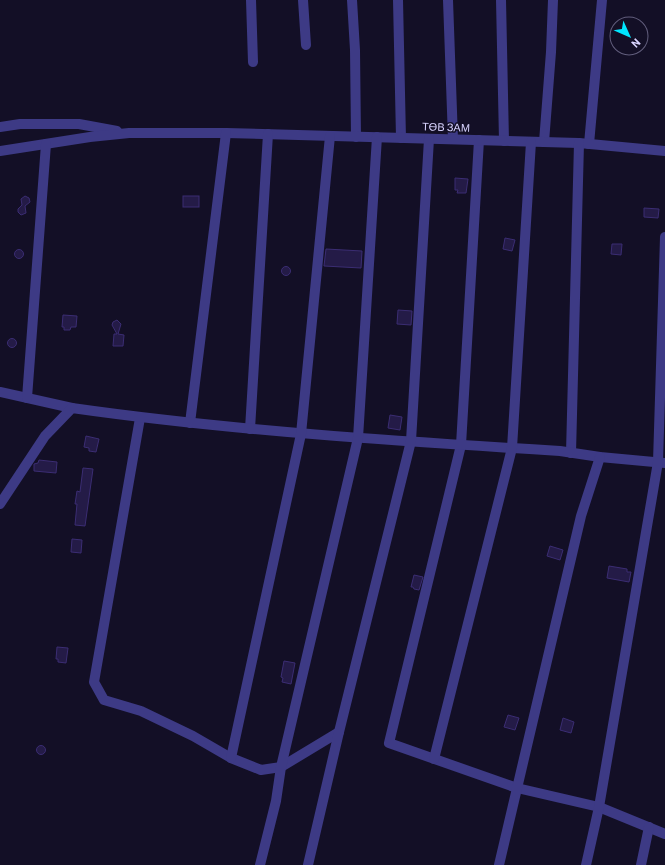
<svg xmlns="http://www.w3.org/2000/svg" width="665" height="865" viewBox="0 0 665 865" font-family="Barlow,sans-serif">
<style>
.building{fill:#241b47;stroke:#3b2d73}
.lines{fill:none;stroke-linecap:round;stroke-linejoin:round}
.minor{stroke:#3d3a85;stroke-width:10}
.labels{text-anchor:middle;stroke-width:3;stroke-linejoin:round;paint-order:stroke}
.street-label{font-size:11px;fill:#d9d4ff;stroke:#130f26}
</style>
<rect width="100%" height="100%" fill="#130f26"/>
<g class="building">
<path d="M455,178L468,179L466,193H457L458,190H455Z"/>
<path d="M25,196L29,198L30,202L25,206L26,213L21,215L18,212V209L22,205L21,199Z"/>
<rect x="183" y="196" width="16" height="11"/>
<path d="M644,208L659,209L658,218L644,217Z"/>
<path d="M505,238L515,240L512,251L503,249Z"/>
<path d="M612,244H622L621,255L611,254Z"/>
<path d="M326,249L362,251L361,268L324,266Z"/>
<circle cx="19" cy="254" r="4.5"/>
<circle cx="286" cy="271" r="4.5"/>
<path d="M398,310L412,311L411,325L397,324Z"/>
<path d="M63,315L77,316L76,327H71L70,330H64V327H62Z"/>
<path d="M117,320L121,324L118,334L124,335L123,346H113L114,334H117L112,325L113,322Z"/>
<circle cx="12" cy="343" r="4.5"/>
<path d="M390,415L402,417L400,430L388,428Z"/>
<path d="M86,436L99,439L96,452L89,451V448L84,447Z"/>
<path d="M39,460L57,462L56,473L34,471V464L38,463Z"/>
<path d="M83,468L93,469L85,526L75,525L77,504H75L77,491L80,492Z"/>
<path d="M72,539L82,540L81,553L71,552Z"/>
<path d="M550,546L563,550L560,560L547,556Z"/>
<path d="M609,566L627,569V572H631L629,582L607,578Z"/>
<path d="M414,575L423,577L419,590L414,589L413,587H411Z"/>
<path d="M57,647L68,648L66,663L58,662V659H56Z"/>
<path d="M284,661L295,663L291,684L282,682L283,678L281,677Z"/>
<path d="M508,715L519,718L515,730L504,727Z"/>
<path d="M563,718L574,722L571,733L560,730Z"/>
<circle cx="41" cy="750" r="4.5"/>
</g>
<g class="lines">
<g class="minor">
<path d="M251,0L253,62"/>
<path d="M303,0L306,45"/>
<path d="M352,0L355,50L356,137"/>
<path d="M398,0L401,138"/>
<path d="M448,0L453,139"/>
<path d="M501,0L504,141"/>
<path d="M0,127L20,124H79L117,131"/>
<path d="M479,140L461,445L389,743L517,788L599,807L665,834"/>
<path d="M544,142L551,52L553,0"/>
<path d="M589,144L602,0"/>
<path d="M0,151L90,137L129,133H226L579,143L665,151"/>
<path d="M0,392L72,408"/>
<path d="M27,398L46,144"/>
<path d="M140,418L94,682L104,700L141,711L193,736L231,758L261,770L281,767L339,732"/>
<path d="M190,423L226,133"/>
<path d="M250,429L268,134"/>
<path d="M571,453L579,143"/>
<path d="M0,504L45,436L72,408C234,431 397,441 560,451L600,457L665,463"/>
<path d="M231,758L301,434L330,136"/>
<path d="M434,759L512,448L531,142"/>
<path d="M260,865L276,801L281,767L358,438L377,137"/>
<path d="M308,865L339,732L411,441L429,139"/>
<path d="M499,865L581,516L600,457"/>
<path d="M586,865L599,807L658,462L665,237"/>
<path d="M641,865L649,827"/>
</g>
</g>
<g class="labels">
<g class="street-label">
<text transform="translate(446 127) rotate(2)" y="4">ТӨВ ЗАМ</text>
</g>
</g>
<g transform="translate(629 36) rotate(135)"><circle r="19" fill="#130f26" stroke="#625e7d"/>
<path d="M0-3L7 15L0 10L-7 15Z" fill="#00e5ff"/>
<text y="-6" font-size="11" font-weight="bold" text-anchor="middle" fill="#d9d4ff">N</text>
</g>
</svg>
